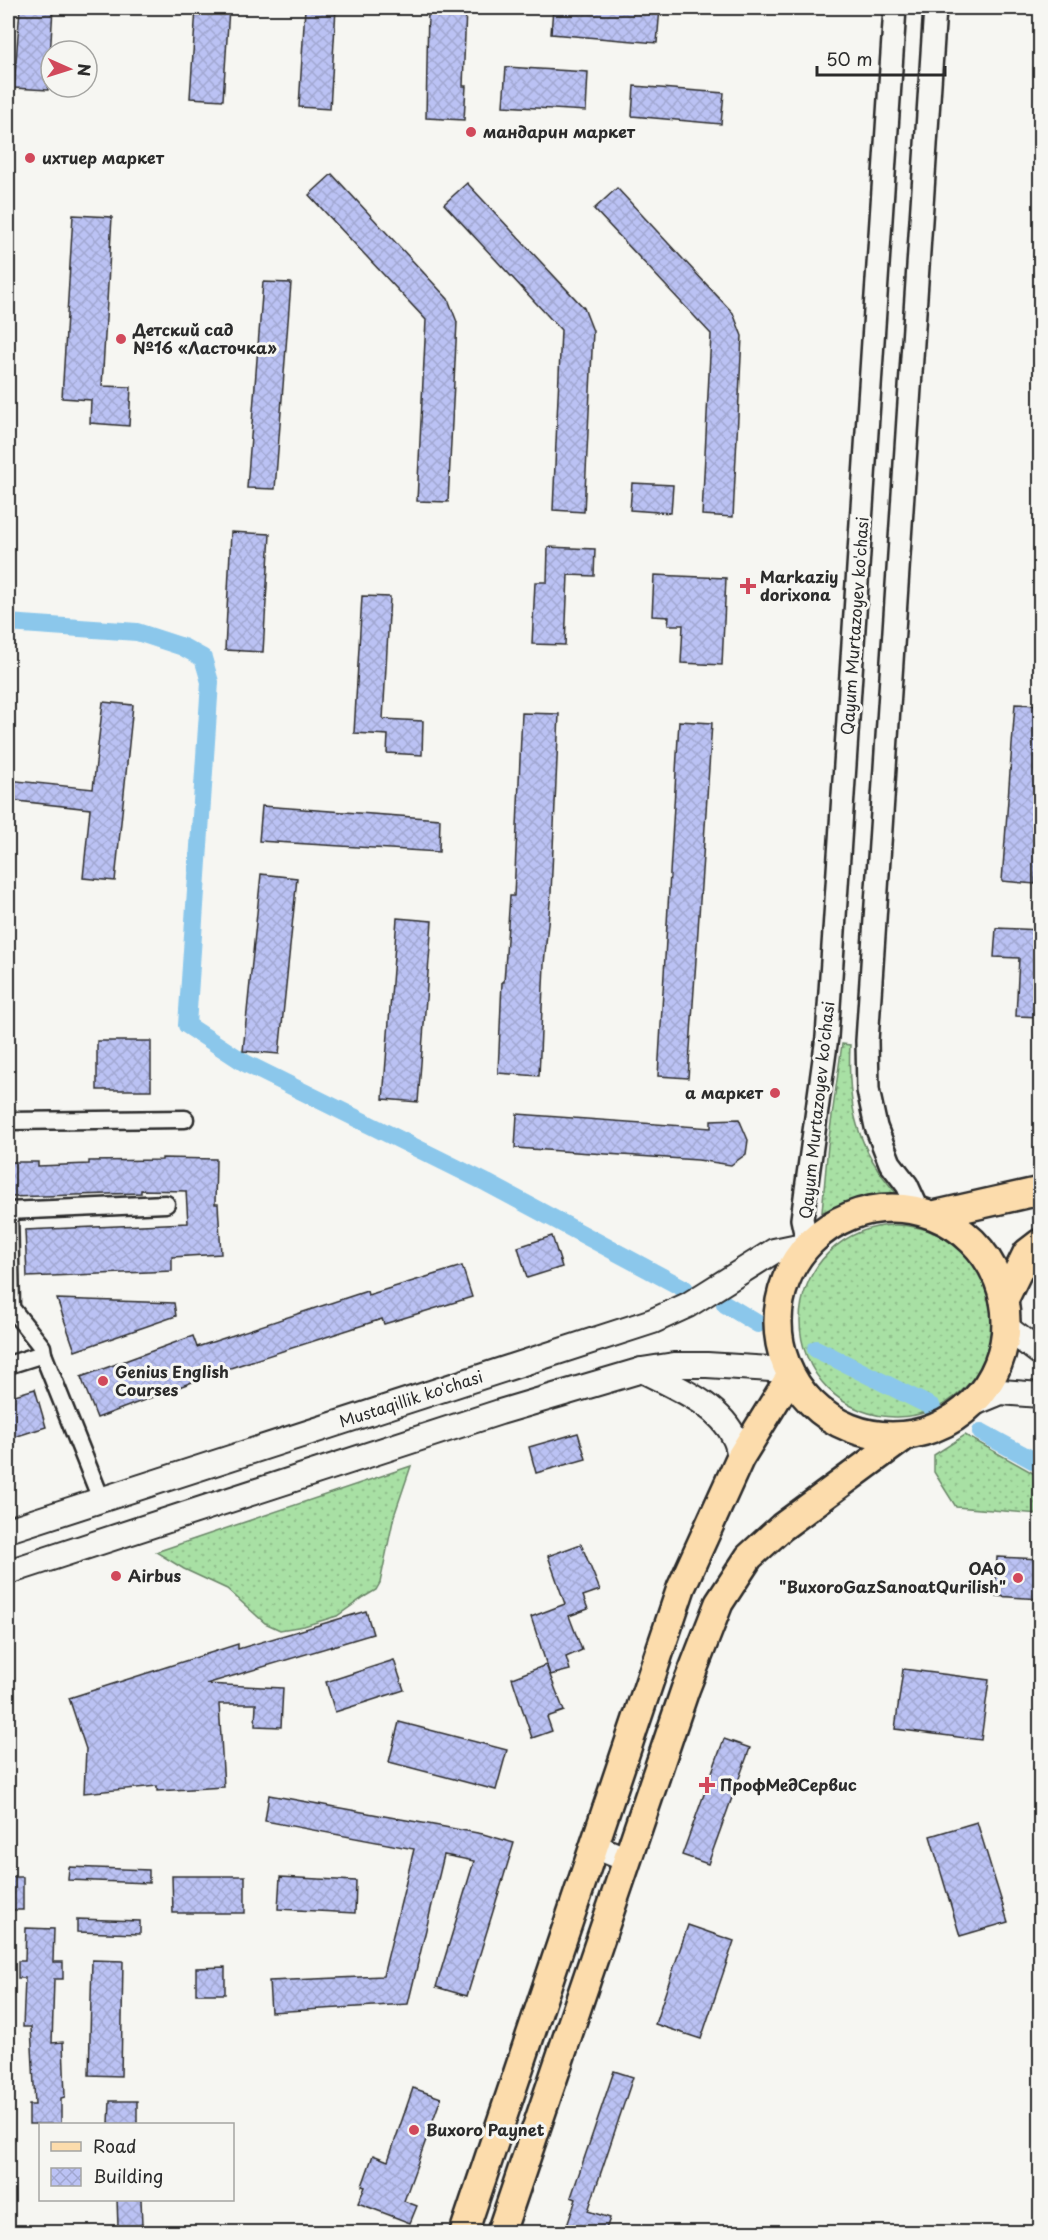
<svg xmlns="http://www.w3.org/2000/svg" width="1048" height="2240" viewBox="0 0 1048 2240" font-family="'Playpen Sans',sans-serif">
<style>
.grass{fill:url(#grass-dots);stroke:#6a8668;stroke-width:1.5}
.lines{fill:none;stroke-linecap:round;stroke-linejoin:round}
.canal{stroke:#8bc7eb;stroke-width:18}
.building{fill:url(#building-cross-hatch);stroke:#2b2b2b;stroke-width:1.5}
.minor-casing{stroke:#2b2b2b;stroke-width:21}
.tertiary-casing{stroke:#2b2b2b;stroke-width:26}
.secondary-casing{stroke:#2b2b2b;stroke-width:28}
.primary-casing{stroke:#2b2b2b;stroke-width:32}
.minor{stroke:#f6f6f2;stroke-width:16}
.tertiary{stroke:#f6f6f2;stroke-width:21}
.secondary{stroke:#f6f6f2;stroke-width:24}
.primary{stroke:#fcdcac;stroke-width:27}
.poi-dot{fill:#d1495b;stroke:#f6f6f2;stroke-width:2}
.labels{text-anchor:middle;stroke-width:6;stroke-linejoin:round;paint-order:stroke}
.poi-label{font-size:16px;font-weight:bold;fill:#2b2b2b;stroke:#f6f6f2;text-anchor:start}
.street-label{font-size:16px;fill:#2b2b2b;stroke:#f6f6f2}
</style>
<defs>
<pattern id="grass-dots" width="8" height="8" patternUnits="userSpaceOnUse" patternTransform="scale(1.5)"><rect width="8" height="8" fill="#a8e0a4"/><path d="M2 2h.1M6 6h.1" fill="none" stroke="#91c08d" stroke-width="1.8" stroke-linecap="round"/></pattern>
<pattern id="building-cross-hatch" width="8" height="8" patternUnits="userSpaceOnUse" patternTransform="scale(1.5)"><rect width="8" height="8" fill="#bbc2f4"/><path d="M0 0l8 8M0 8l8-8" fill="none" stroke="#a1a7d1"/></pattern>
</defs>
<rect width="100%" height="100%" fill="#f6f6f2"/>
<filter id="ink" filterUnits="userSpaceOnUse"><feTurbulence type="fractalNoise" baseFrequency=".0167" numOctaves="2"/><feDisplacementMap in="SourceGraphic" scale="12" xChannelSelector="R" yChannelSelector="G"/><feConvolveMatrix kernelMatrix="1 2 1 2 8 2 1 2 1" color-interpolation-filters="sRGB"/></filter>
<g filter="url(#ink)">
<g class="grass">
<path d="M842,1044L850,1045C847,1105 856,1148 897,1194C867,1194 849,1202 822,1212L828,1145Z"/>
<circle cx="896" cy="1321" r="96"/>
<path d="M965,1435L1040,1477V1514L956,1507L934,1472V1455Z"/>
<path d="M411,1466L394,1516L380,1583L376,1590L364,1597L337,1616L304,1626L280,1630L265,1623L227,1589L184,1569L156,1552Z"/>
</g>
<g class="lines">
<g class="canal">
<path d="M8,623L137,632L183,647L203,658L210,682L187,1025L245,1063L487,1183L685,1289"/>
<path d="M725,1304L758,1324"/>
<path d="M816,1349L932,1407"/>
<path d="M981,1432L1040,1464"/>
</g>
</g>
<g class="building">
<path d="M20,8H53L48,90L14,88Z"/>
<path d="M196,8H229L223,100L190,98Z"/>
<path d="M305,8H336L330,109L299,107Z"/>
<path d="M428,8H466L463,86H466L464,120L426,118Z"/>
<path d="M553,8H660L657,43L551,34Z"/>
<path d="M506,67L588,72L586,111L503,106Z"/>
<path d="M634,86L724,93L721,124L632,116Z"/>
<path d="M332,174L448,299L457,322L448,502L417,501L426,320L309,195Z"/>
<path d="M467,183L584,308L593,331L584,512L553,510L561,330L444,204Z"/>
<path d="M617,188L733,313L742,336L733,517L702,515L711,334L594,209Z"/>
<path d="M73,215L112,217L102,386L131,387L129,426L90,423L91,400L62,398Z"/>
<path d="M263,282L291,283L275,489L247,488Z"/>
<path d="M632,483L673,485L671,513L630,510Z"/>
<path d="M231,532L270,534L263,652L225,650Z"/>
<path d="M548,547L595,549L594,576L568,575L565,645L532,644L535,582H547Z"/>
<path d="M654,575L726,578L722,665L681,663L683,625H668L669,617L652,616Z"/>
<path d="M362,596L390,597L383,719L423,721L422,755L387,753L388,735L354,733Z"/>
<path d="M103,702L133,705L115,881L83,878L90,809L8,800V780L93,789Z"/>
<path d="M1015,704L1041,705V804L1035,884L1002,881Z"/>
<path d="M522,713L559,714L551,893L544,964L539,1076L498,1073L502,982H504L510,896H514Z"/>
<path d="M679,721L712,723L688,1078L658,1076Z"/>
<path d="M262,806L440,819L439,852L259,841Z"/>
<path d="M261,874L297,878L279,1054L243,1051Z"/>
<path d="M397,918L432,921L418,1102L383,1099Z"/>
<path d="M996,928L1041,930V1017L1016,1016L1019,958L994,957Z"/>
<rect x="97" y="1041" width="54" height="49"/>
<path d="M517,1114L711,1128V1120L739,1119L748,1140L746,1154L731,1165L698,1160L515,1148Z"/>
<path d="M162,1158L216,1159L215,1204H218L221,1254L172,1257V1271L27,1277L25,1230L188,1223L186,1191L141,1190V1193L10,1197L9,1162H38V1166L89,1164V1161L162,1160Z"/>
<path d="M552,1236L562,1267L527,1278L518,1247Z"/>
<path d="M462,1266L472,1297L384,1324L382,1319L224,1370L97,1418L81,1377L193,1336L197,1347L367,1291L368,1295Z"/>
<path d="M57,1299L174,1303L176,1316L75,1351Z"/>
<path d="M35,1389L46,1427L8,1439V1397Z"/>
<path d="M578,1433L586,1459L536,1473L529,1447Z"/>
<path d="M581,1544L600,1590L583,1596L588,1609L569,1616L582,1650L566,1657L570,1670L550,1675L531,1617L565,1604L548,1556Z"/>
<path d="M997,1557L1041,1559V1599L995,1596Z"/>
<path d="M366,1611L373,1634L206,1684L283,1688L281,1727L255,1726L256,1704H219L224,1787L157,1791V1786L84,1793L86,1749L69,1698L238,1644V1649Z"/>
<path d="M394,1660L404,1690L335,1712L326,1682Z"/>
<path d="M546,1665L564,1711L547,1717L552,1731L532,1738L512,1678Z"/>
<path d="M903,1669L989,1680L981,1740L895,1729Z"/>
<path d="M399,1722L507,1750L496,1790L389,1762Z"/>
<path d="M724,1739L750,1748L708,1864L682,1855Z"/>
<path d="M269,1795L483,1834L514,1843L467,1996L436,1987L474,1861L444,1855L408,2004L271,2012L269,1981L383,1976L414,1849L265,1821Z"/>
<path d="M977,1822L1008,1922L960,1936L930,1836Z"/>
<path d="M69,1867L149,1870V1883L68,1880Z"/>
<path d="M172,1876H245V1913H173Z"/>
<rect x="8" y="1877" width="15" height="33"/>
<path d="M280,1877L356,1881L355,1913L278,1909Z"/>
<path d="M77,1919L140,1921V1934L77,1932Z"/>
<path d="M688,1925L734,1941L701,2039L655,2024Z"/>
<path d="M26,1928L54,1929L53,1962H63V1979H54L52,2043L63,2042L65,2097L61,2098V2124H29V2105H35L31,2027H23L25,1978H18V1961H25Z"/>
<path d="M92,1960L123,1961L121,2076L89,2075Z"/>
<path d="M225,1967V1994H196V1968Z"/>
<path d="M614,2071L633,2077L588,2211L610,2218L605,2232H565L576,2199L571,2197Z"/>
<path d="M413,2088L441,2098L404,2201L417,2206L410,2223L358,2203L365,2187L362,2186L373,2155L388,2161Z"/>
<path d="M110,2101H137V2124H109Z"/>
<path d="M117,2199H141L142,2225L118,2227Z"/>
</g>
<g class="lines">
<defs>
<g id="minor">
<path d="M8,1121L185,1119"/>
<path d="M9,1210L11,1308L42,1347L43,1354"/>
<path d="M8,1211L166,1204"/>
<path d="M8,1365L43,1354L101,1499"/>
</g>
<g id="tertiary">
<path d="M918,1209L907,1185L890,1163L876,1127L868,1090L867,1041L935,8"/>
<path d="M807,1242L802,1219L827,1037L895,8"/>
</g>
<g id="secondary">
<path d="M1006,1327L1040,1353"/>
<path d="M642,1370C674,1387 720,1404 735,1439C738,1445 739,1452 740,1458"/>
<path d="M972,1404L1001,1392L1040,1395"/>
<path d="M8,1530L653,1321L688,1305L774,1251L803,1245"/>
<path d="M8,1572L500,1412L642,1370L674,1365H707L786,1370"/>
<path d="M594,1846L628,1860"/>
</g>
<g id="primary">
<circle cx="892" cy="1322" r="114"/>
<path d="M938,1214L1040,1191"/>
<path d="M1004,1300L1027,1253L1040,1243"/>
<path d="M464,2232L681,1588L740,1458L790,1377"/>
<path d="M501,2232L685,1690L719,1603L749,1557L782,1527L904,1437"/>
</g>
</defs>
<use href="#minor" class="minor-casing"/>
<use href="#tertiary" class="tertiary-casing"/>
<use href="#secondary" class="secondary-casing"/>
<use href="#primary" class="primary-casing"/>
<use href="#minor" class="minor"/>
<use href="#tertiary" class="tertiary"/>
<use href="#secondary" class="secondary"/>
<use href="#primary" class="primary"/>
</g>
</g>
<g class="poi-dot">
<circle cx="471" cy="132" r="6"/>
<circle cx="30" cy="158" r="6"/>
<circle cx="121" cy="339" r="6"/>
<path d="M745 577h6v6h6v6h-6v6h-6v-6h-6v-6h6z"/>
<circle cx="775" cy="1093" r="6"/>
<circle cx="103" cy="1381" r="6"/>
<circle cx="116" cy="1576" r="6"/>
<circle cx="1018" cy="1578" r="6"/>
<path d="M704 1776h6v6h6v6h-6v6h-6v-6h-6v-6h6z"/>
<circle cx="414" cy="2130" r="6"/>
</g>
<g class="labels">
<g class="poi-label">
<text x="483" y="138">мандарин маркет</text>
<text x="42" y="164">ихтиер маркет</text>
<text x="133" y="336">Детский сад<tspan x="133" dy="18">№16 «Ласточка»</tspan></text>
<text x="760" y="583">Markaziy<tspan x="760" dy="18">dorixona</tspan></text>
<text x="763" y="1099" text-anchor="end">а маркет</text>
<text x="115" y="1378">Genius English<tspan x="115" dy="18">Courses</tspan></text>
<text x="1006" y="1575" text-anchor="end">ОАО<tspan x="1006" dy="18">"BuxoroGazSanoatQurilish"</tspan></text>
<text x="128" y="1582">Airbus</text>
<text x="720" y="1791">ПрофМедСервис</text>
<text x="426" y="2136">Buxoro Paynet</text>
</g>
<g class="street-label">
<text transform="translate(855 626) rotate(-86)" y="6">Qayum Murtazoyev ko'chasi</text>
<text transform="translate(817 1110) rotate(-84)" y="6">Qayum Murtazoyev ko'chasi</text>
<text transform="translate(411 1399) rotate(-18)" y="6">Mustaqillik ko'chasi</text>
</g>
</g>
<rect width="1048" height="2240" fill="none" stroke="#f6f6f2" stroke-width="30"/>
<rect x="15" y="15" width="1018" height="2210" fill="none" stroke="#2b2b2b" stroke-width="2" filter="url(#ink)"/>
<rect x="39" y="2123" width="195" height="78" fill="#f6f6f2" stroke="#a5a5a2" stroke-width="1.5"/>
<rect x="51" y="2142" width="30" height="9" fill="#fcdcac" stroke="#a5a5a2" stroke-width="1.5"/>
<text x="93" y="2153" font-size="18" fill="#2b2b2b">Road</text>
<rect x="51" y="2168" width="30" height="18" fill="url(#building-cross-hatch)" stroke="#a5a5a2" stroke-width="1.5"/>
<text x="93" y="2183" font-size="18" fill="#2b2b2b">Building</text>
<g transform="translate(69 69) rotate(93)"><circle r="28" fill="#f6f6f2" stroke="#a5a5a2" stroke-width="1.5"/>
<path d="M0-4.5L10 22L0 15L-10 22Z" fill="#d1495b"/>
<text y="-9" font-size="16" font-weight="bold" text-anchor="middle" fill="#2b2b2b">N</text>
</g>
<path d="M817 66v9h128v-9" fill="none" stroke="#2b2b2b" stroke-width="3"/>
<text x="826" y="66" font-size="18" fill="#2b2b2b" stroke="#f6f6f2" stroke-width="4.5" paint-order="stroke">50 m</text>
</svg>
